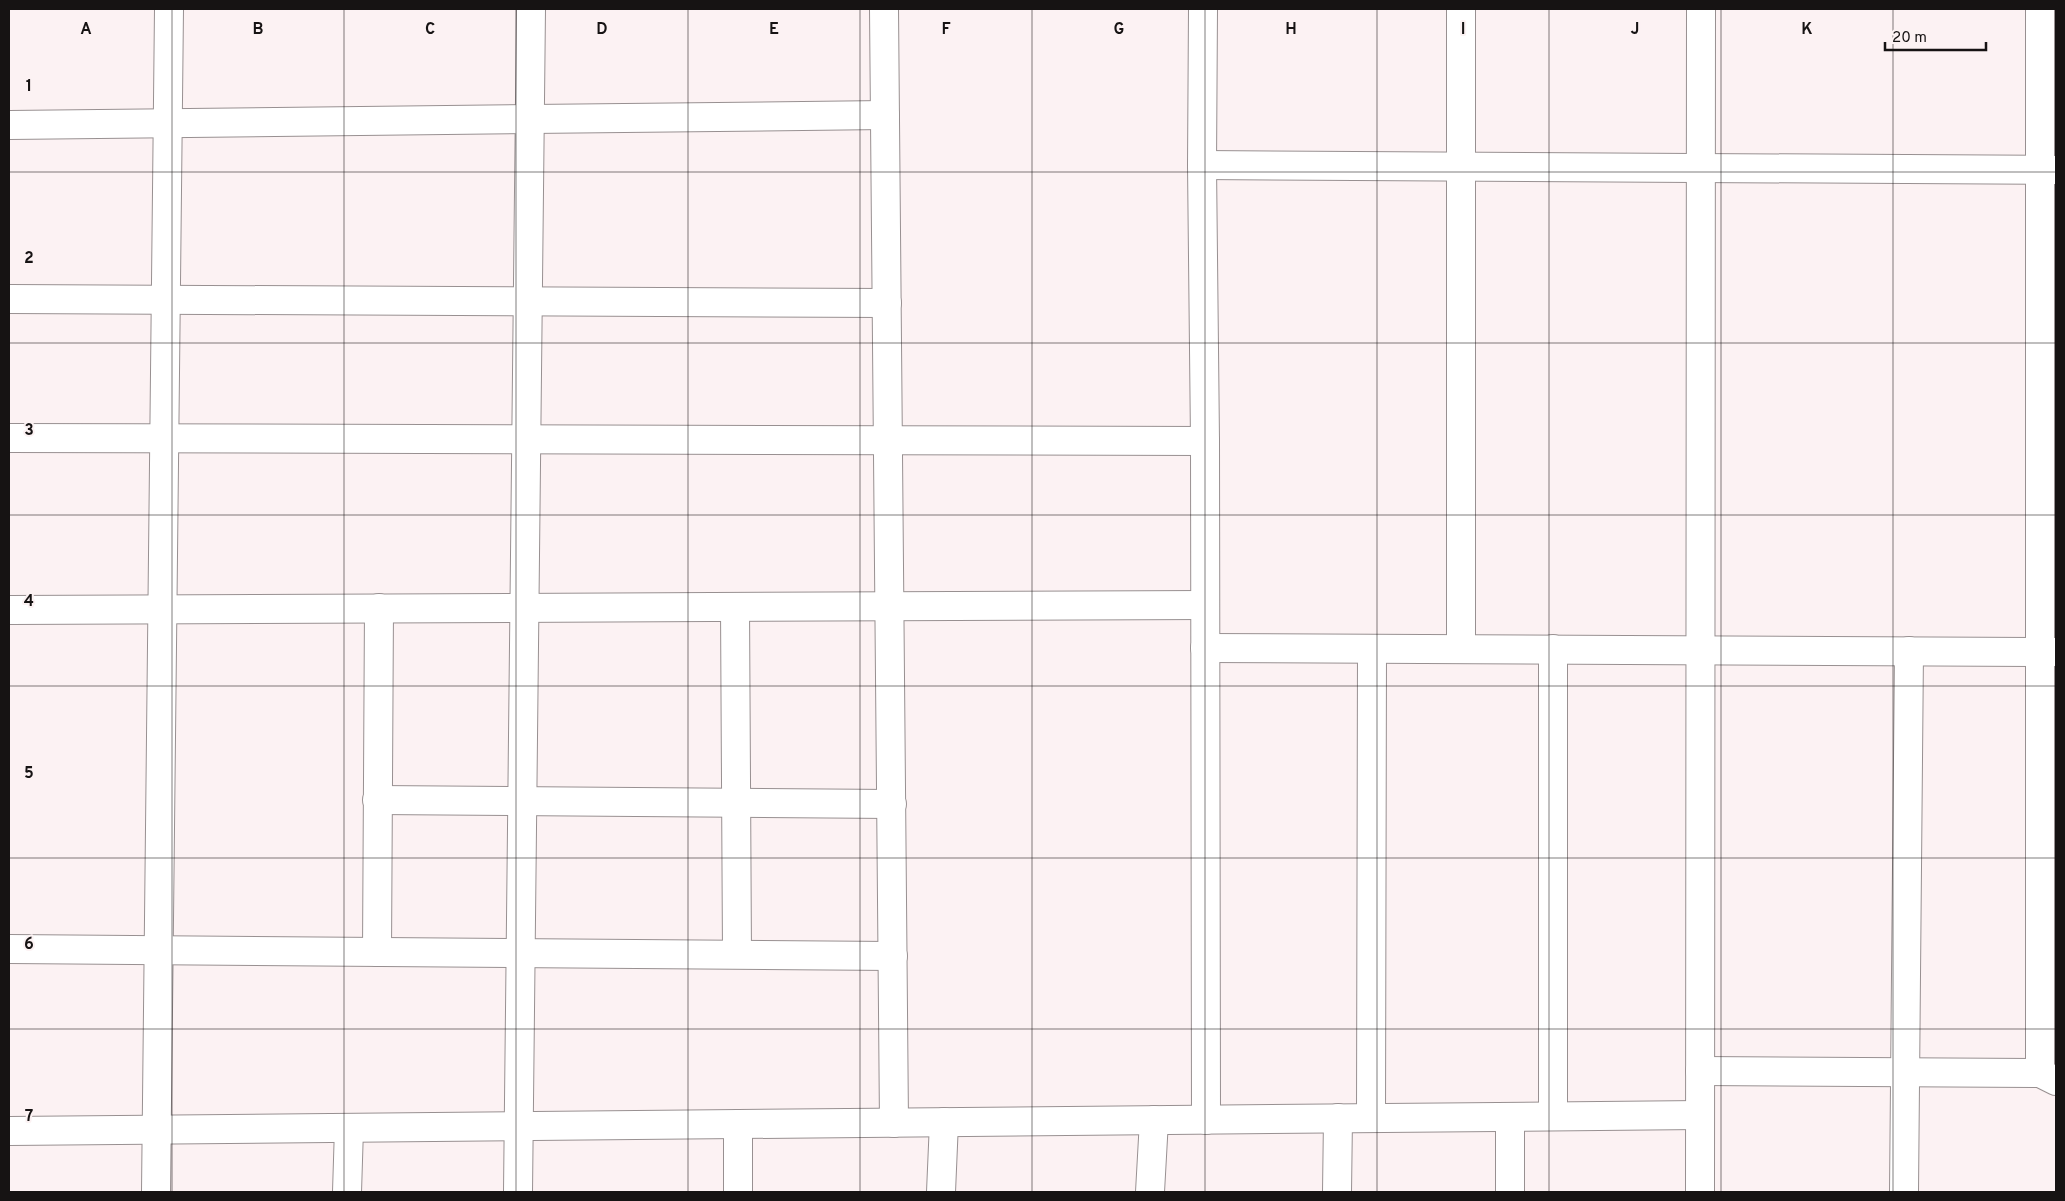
<svg xmlns="http://www.w3.org/2000/svg" width="2065" height="1201" viewBox="0 0 2065 1201" font-family="Overpass,sans-serif">
<style>
.lines{fill:none;stroke-linecap:round;stroke-linejoin:round}
.street-casing{stroke:#989091;stroke-width:30}
.street{stroke:#fff;stroke-width:28}
.grid{fill:none;stroke:#161313;stroke-width:1;stroke-opacity:0.55}
.grid-label{font-size:16px;text-anchor:middle;font-weight:bold;fill:#161313;stroke:#fcf2f3;stroke-width:4;stroke-linejoin:round;paint-order:stroke}
</style>
<rect width="100%" height="100%" fill="#fcf2f3"/>
<g class="lines">
<defs>
<g id="street">
<path d="M884,9L894,1123"/>
<path d="M1203,9L1202,165L1205,441L1206,1120"/>
<path d="M9,125L885,115"/>
<path d="M1202,165L2056,170"/>
<path d="M9,299L887,303"/>
<path d="M9,438L1205,441"/>
<path d="M735,607L737,954"/>
<path d="M9,610L1205,605"/>
<path d="M1205,648L2056,652"/>
<path d="M1461,649V9"/>
<path d="M377,800L892,804"/>
<path d="M9,949L893,956"/>
<path d="M377,952L379,608"/>
<path d="M1700,1071L2040,1073L2056,1081"/>
<path d="M2040,1073V9"/>
<path d="M1553,1116V649"/>
<path d="M1371,1118L1372,649"/>
<path d="M9,1131L1700,1115"/>
<path d="M156,1192L169,9"/>
<path d="M347,1192L349,1128"/>
<path d="M518,1192L531,9"/>
<path d="M738,1192V1124"/>
<path d="M941,1192L944,1122"/>
<path d="M1150,1192L1154,1120"/>
<path d="M1337,1192L1338,1118"/>
<path d="M1510,1192V1117"/>
<path d="M1700,1192L1701,9"/>
<path d="M1904,1192L1909,651"/>
</g>
</defs>
<use href="#street" class="street-casing"/>
<use href="#street" class="street"/>
</g>
<path class="grid" d="M172,9V1192M344,9V1192M516,9V1192M688,9V1192M860,9V1192M1032,9V1192M1205,9V1192M1377,9V1192M1549,9V1192M1721,9V1192M1893,9V1192M9,172H2056M9,343H2056M9,515H2056M9,686H2056M9,858H2056M9,1029H2056"/>
<g class="grid-label">
<text x="86" y="34">A</text>
<text x="258" y="34">B</text>
<text x="430" y="34">C</text>
<text x="602" y="34">D</text>
<text x="774" y="34">E</text>
<text x="946" y="34">F</text>
<text x="1119" y="34">G</text>
<text x="1291" y="34">H</text>
<text x="1463" y="34">I</text>
<text x="1635" y="34">J</text>
<text x="1807" y="34">K</text>
<text x="29" y="91">1</text>
<text x="29" y="263">2</text>
<text x="29" y="435">3</text>
<text x="29" y="606">4</text>
<text x="29" y="778">5</text>
<text x="29" y="949">6</text>
<text x="29" y="1121">7</text>
</g>
<rect width="2065" height="1201" fill="none" stroke="#161313" stroke-width="20"/>
<path d="M1885 42v8h101v-8" fill="none" stroke="#161313" stroke-width="2.5"/>
<text x="1892" y="42" font-size="15" fill="#161313" stroke="#fcf2f3" stroke-width="4" paint-order="stroke">20 m</text>
</svg>
